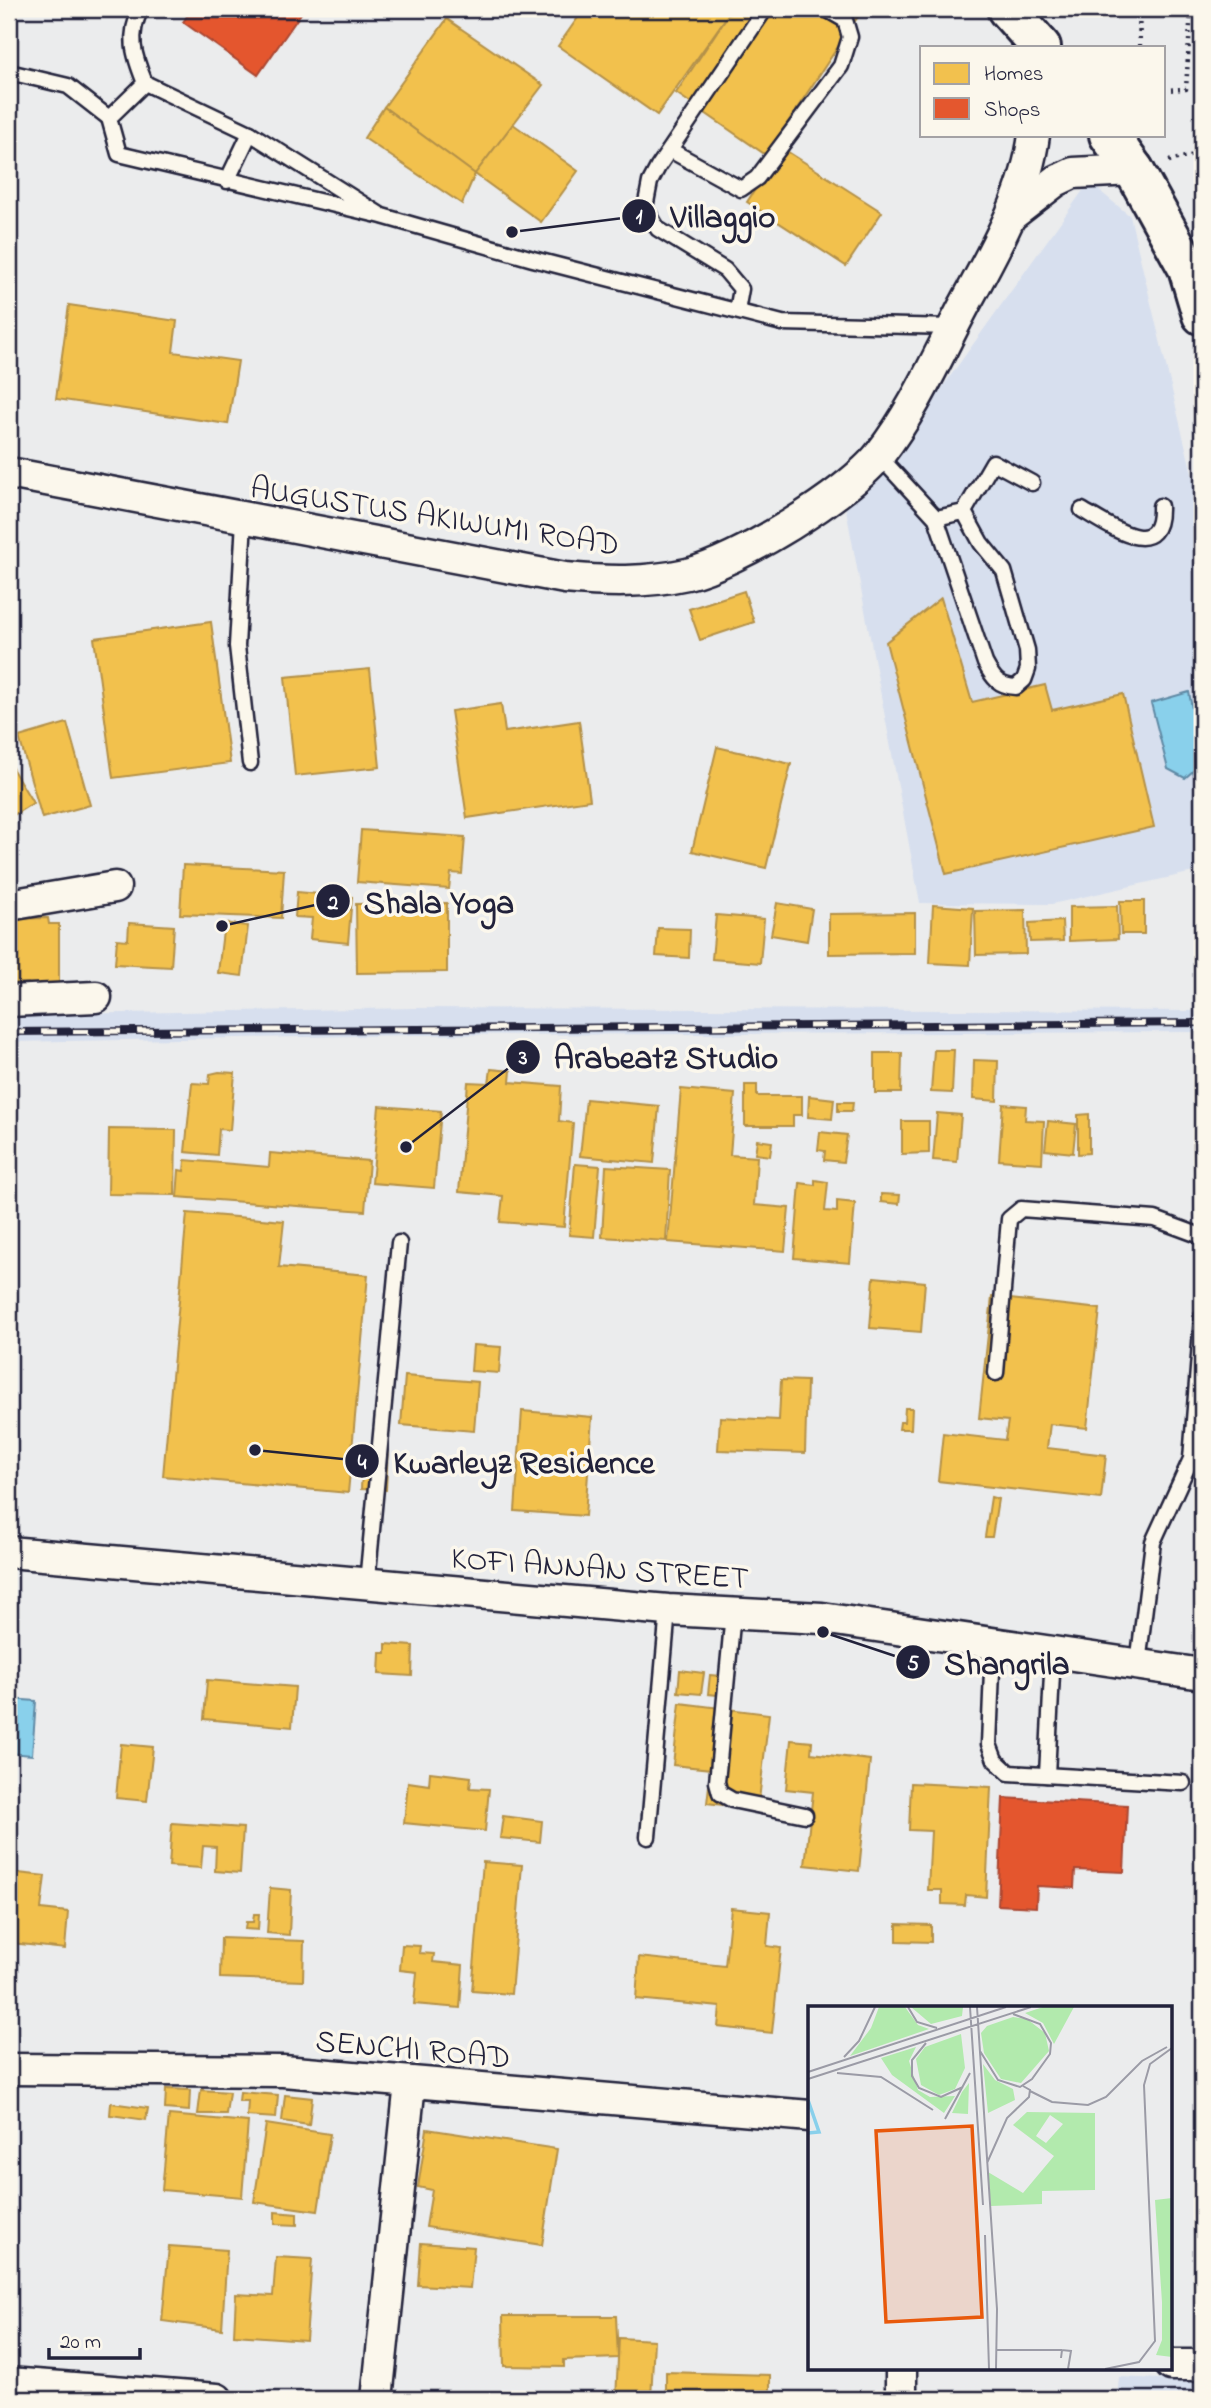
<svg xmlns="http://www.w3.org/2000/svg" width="1211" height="2408" viewBox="0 0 1211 2408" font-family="'Indie Flower',sans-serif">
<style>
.built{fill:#d7dfee}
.water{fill:#89d0eb;stroke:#608aa5;stroke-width:2}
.homes{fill:#f2c14e;stroke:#b49148;stroke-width:2}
.shops{fill:#e4572e;stroke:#aa4732;stroke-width:2}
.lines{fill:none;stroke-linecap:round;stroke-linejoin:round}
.lane-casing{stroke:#22223b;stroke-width:19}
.street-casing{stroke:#22223b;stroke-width:35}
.secondary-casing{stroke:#22223b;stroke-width:44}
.highway-casing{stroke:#22223b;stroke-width:44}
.path{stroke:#22223b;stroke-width:4.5;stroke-dasharray:2 5;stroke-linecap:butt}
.lane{stroke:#fbf7ec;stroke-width:14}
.street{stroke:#fbf7ec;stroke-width:30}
.secondary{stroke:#fbf7ec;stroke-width:38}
.highway{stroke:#fbf7ec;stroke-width:38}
.rail-casing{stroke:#22223b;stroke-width:8}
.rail{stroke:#fbf7ec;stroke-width:5;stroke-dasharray:16;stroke-linecap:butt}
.labels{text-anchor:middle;stroke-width:7;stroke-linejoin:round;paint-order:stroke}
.street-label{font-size:32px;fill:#22223b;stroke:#fbf7ec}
.inset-river{fill:none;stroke:#89d0eb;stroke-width:3.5}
.inset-road{fill:none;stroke:#9b9ba6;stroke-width:2}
.view{fill:#e8590c;fill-opacity:0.15;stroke:#e8590c;stroke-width:3.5}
.inset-edge{fill:none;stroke:#22223b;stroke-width:3.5}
.leader{fill:none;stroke:#22223b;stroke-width:2.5}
.callout-dot{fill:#22223b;stroke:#fbf7ec;stroke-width:2.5}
.mark-label{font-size:21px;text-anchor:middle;font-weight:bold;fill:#fff}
.callout-label{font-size:33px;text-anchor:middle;font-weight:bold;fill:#22223b;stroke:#fbf7ec;stroke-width:7;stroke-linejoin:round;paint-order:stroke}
</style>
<rect width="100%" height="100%" fill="#ebeced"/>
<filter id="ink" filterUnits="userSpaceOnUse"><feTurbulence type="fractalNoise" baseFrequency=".0143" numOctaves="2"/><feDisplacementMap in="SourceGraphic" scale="14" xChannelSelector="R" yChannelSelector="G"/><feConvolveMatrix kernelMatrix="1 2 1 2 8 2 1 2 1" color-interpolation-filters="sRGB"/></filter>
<g filter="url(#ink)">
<g class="built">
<path d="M1089,182L1130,216L1202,515V870L1052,904L920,903L845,504L919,420Z"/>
<path d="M414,1008L1202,1011V1032L415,1035L9,1042V1015Z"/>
<path d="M1119,2377L1202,2381V2399H1117Z"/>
</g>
<g class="water">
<path d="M1189,692L1202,763L1185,778L1168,769L1151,703Z"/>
<path d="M9,1699L36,1701L32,1755L9,1753Z"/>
</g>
<g class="homes">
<path d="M584,9H732L657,115L558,46Z"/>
<path d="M732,9H863L766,155L676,93Z"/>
<path d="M447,19L543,85L475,174L384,107Z"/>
<path d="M384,107L475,174L462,204L364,138Z"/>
<path d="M513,124L578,171L541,222L475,174Z"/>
<path d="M782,148L882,212L846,266L747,202Z"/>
<path d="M69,305L177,321L173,352L238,361L228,424L56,399Z"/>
<path d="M744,591L754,622L700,640L689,609Z"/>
<path d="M941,598L972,702L1045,685L1052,710L1123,694L1154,827L946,874L886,642Z"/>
<path d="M211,622L230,763L113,778L94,638Z"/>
<path d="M370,669L380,767L295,776L285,677Z"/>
<path d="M501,704L505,732L579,721L590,800L467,818L451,711Z"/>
<path d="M67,723L90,805L42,818L19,737Z"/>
<path d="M717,747L791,764L766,868L692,851Z"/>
<path d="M9,763L33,803L9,818Z"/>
<path d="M361,830L465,837L462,874L451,873L449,889L357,882Z"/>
<path d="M183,865L284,870L281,918L180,914Z"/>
<path d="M297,892L352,897L348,943L310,939L312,918L295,917Z"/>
<path d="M1120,901H1144V934H1121Z"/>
<path d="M447,903V972L357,973L356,904Z"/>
<path d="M777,903L812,909L807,941L771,935Z"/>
<path d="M933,905L973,908L970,965L930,963Z"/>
<path d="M1117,906L1118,939L1069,941V907Z"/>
<path d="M1025,910L1026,954L976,955L975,911Z"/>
<path d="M915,913V953L829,954V914Z"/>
<path d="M716,915L764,919L760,963L712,959Z"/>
<path d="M48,918L49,924H59V985L28,990V983H13V973H9V919Z"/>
<path d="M1062,921L1063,941L1030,942L1029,923Z"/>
<path d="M129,923L174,926L171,967L115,964L117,939L128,940Z"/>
<path d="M224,923L248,926L242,976L218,973Z"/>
<path d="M658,928L690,929L689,958L656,956Z"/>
<path d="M934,1050H954L952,1093L931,1092Z"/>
<path d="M875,1053H902L901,1093H875Z"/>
<path d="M974,1060L998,1061L997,1101L973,1099Z"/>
<path d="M491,1069L511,1071L510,1082L561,1086L559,1121L573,1123L564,1227L500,1222L503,1196L459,1192L468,1082L489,1083Z"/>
<path d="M219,1072L235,1073L230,1130L219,1129L217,1155L185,1152L192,1083L209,1084L210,1074Z"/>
<path d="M745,1085H757V1096H802V1115H793V1126H745Z"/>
<path d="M681,1089L735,1094L730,1155L757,1157L754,1205L789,1208L785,1251L668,1242Z"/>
<path d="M809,1096L834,1099L832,1119L808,1117Z"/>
<path d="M586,1099L659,1106L654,1163L580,1156Z"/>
<path d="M838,1102H853L852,1111H838Z"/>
<path d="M1003,1104L1026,1106L1025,1120L1044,1121L1042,1163L999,1160Z"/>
<path d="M379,1106L441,1111L434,1188L372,1183Z"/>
<path d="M937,1113L961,1115L957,1162L933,1160Z"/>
<path d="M1089,1114V1153L1078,1154V1115Z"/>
<path d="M902,1121H929V1153L902,1154Z"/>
<path d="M1048,1121L1076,1124L1073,1153L1045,1150Z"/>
<path d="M109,1129L176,1130L175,1195L108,1194Z"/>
<path d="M820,1132L847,1135L843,1162L824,1160L825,1151L818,1150Z"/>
<path d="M757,1140L772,1142L770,1156L755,1154Z"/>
<path d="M270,1153L369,1161L365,1211L177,1197L179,1170L184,1171L185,1160L269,1167Z"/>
<path d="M575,1164L600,1166L594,1237L569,1235Z"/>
<path d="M606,1166L670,1170L666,1241L602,1237Z"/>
<path d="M815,1180L828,1182L825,1211L837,1212V1201L855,1203L850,1263L794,1258L800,1183L815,1185Z"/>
<path d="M881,1194L900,1195L899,1204L881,1202Z"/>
<path d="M187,1213L284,1221L279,1267L368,1275L348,1493L163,1476Z"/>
<path d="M874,1277L925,1282L921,1332L870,1328Z"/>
<path d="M992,1297L1100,1309L1087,1428L1050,1424L1047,1448L1106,1455L1101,1499L938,1481L943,1433L1005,1440L1008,1421L979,1418Z"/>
<path d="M473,1345L501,1347L499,1373L471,1371Z"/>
<path d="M405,1376L478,1382L474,1431L401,1425Z"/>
<path d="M781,1380L807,1381L805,1453L718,1450L720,1417L779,1420Z"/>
<path d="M905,1408H912L911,1429H899L900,1422H904Z"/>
<path d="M522,1411L592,1417L585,1516L515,1511Z"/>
<path d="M363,1445H388L386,1490L361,1489Z"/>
<path d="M991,1497L998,1499L992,1537H985Z"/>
<path d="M386,1644L413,1646L412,1676L379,1674L380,1653H386Z"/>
<path d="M680,1670L704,1673L701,1694L678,1692Z"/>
<path d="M710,1675L730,1677L728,1696L708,1694Z"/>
<path d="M207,1680L295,1687L292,1727L204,1719Z"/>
<path d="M680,1703L769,1714L758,1809L707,1803L711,1769L673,1765Z"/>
<path d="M791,1740L812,1742L811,1753L870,1760L859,1871L805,1865L813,1792L786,1789Z"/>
<path d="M121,1744L153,1747L147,1801L116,1798Z"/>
<path d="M430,1772L471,1777L470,1788L489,1789L485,1831L404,1823L408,1782L429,1785Z"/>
<path d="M911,1783L991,1787L986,1897L966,1895L965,1905L942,1904V1890H928L931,1831L909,1830Z"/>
<path d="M503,1816L542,1821L540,1842L500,1838Z"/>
<path d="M172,1823L243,1828L240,1873L215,1871L216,1847L203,1846L201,1868L169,1866Z"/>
<path d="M483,1862L522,1865L511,1994L472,1991Z"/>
<path d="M9,1872L45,1876L41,1909L68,1912L65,1949L12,1943L13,1922L9,1921Z"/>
<path d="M270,1888L291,1890L289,1935L267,1933Z"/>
<path d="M731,1908L770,1912L767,1946L781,1948L772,2033L718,2027L720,2007L636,1999L639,1957L725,1966Z"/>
<path d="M254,1914H259L258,1930L245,1929L246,1922H253Z"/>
<path d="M897,1924L931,1925V1942L897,1941Z"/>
<path d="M221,1938L304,1941L303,1981L220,1978Z"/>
<path d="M402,1945L420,1946L419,1953L434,1954L433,1962L463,1965L460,2008L414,2004L417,1972L400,1970Z"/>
<path d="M166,2089L190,2090L189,2111L165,2109Z"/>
<path d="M201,2090L229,2092L226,2114H198Z"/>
<path d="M240,2092L278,2095L276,2118L247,2116L248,2101H239Z"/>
<path d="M285,2095L312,2098L309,2125L282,2121Z"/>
<path d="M111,2103L148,2108L146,2120L110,2115Z"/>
<path d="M169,2115L248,2122L242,2197L162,2190Z"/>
<path d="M266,2124L330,2134L318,2211L254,2202Z"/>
<path d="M427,2129L557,2149L542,2245L426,2227L432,2190L418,2187Z"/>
<path d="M275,2212L297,2214V2225L275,2224Z"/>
<path d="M421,2243L474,2247L470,2288L418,2285Z"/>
<path d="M169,2246L227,2250L222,2329L162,2321Z"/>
<path d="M276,2257L312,2259L306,2340L234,2335L236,2294L273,2296Z"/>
<path d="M503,2316H616L618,2358L564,2360V2367L504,2366Z"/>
<path d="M619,2338L654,2340L651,2399H616Z"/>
<path d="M666,2372L770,2375V2399H666Z"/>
</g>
<g class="shops">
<path d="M192,9H304L258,75L183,22Z"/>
<path d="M1003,1798L1127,1805L1124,1872L1075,1870L1074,1888L1037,1886L1036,1907L998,1905Z"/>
</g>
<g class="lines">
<defs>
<g id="lane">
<path d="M141,9C127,36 134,56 145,83"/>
<path d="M9,72L68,86L109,118"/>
<path d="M670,150L741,189L757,178L841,66L850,37L845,20L826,9"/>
<path d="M227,181L250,133"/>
<path d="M382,216L119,154L109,118L145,83L250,133L382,216L533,259L782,323L953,327"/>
<path d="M737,311L741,289L725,270L658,229L645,208L650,182L658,167L765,9"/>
<path d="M879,456L936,518L985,663C993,678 998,686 1016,687L1024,680L1028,669L1027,650L1004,571L981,543L964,512"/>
<path d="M1082,510C1107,524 1162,565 1160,506"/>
<path d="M936,518L964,512L993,462L1032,483"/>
<path d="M244,520L237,646L250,763"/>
<path d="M996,1373L1009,1219L1021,1209L1155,1219L1201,1236L1202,1239"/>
<path d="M367,1583L399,1243"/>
<path d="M733,1613L717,1782L720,1793L732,1800L805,1815"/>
<path d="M993,1646L989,1744L995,1760L1009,1773L1183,1783"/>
<path d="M1138,1664L1153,1542L1191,1459L1202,1317"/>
<path d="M1047,1775L1053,1653"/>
<path d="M648,1837L668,1610"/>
</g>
<g id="street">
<path d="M1012,215L1056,181L1073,173L1134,170"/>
<path d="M9,473L565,578C607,582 646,583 687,574C736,563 849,494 880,454C915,409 937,357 964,306C993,252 1026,197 1034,135"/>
<path d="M9,905L115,887"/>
<path d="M9,1001L96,997"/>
<path d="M9,1552L668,1610L822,1618L1202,1674"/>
<path d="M9,2069L283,2071L810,2116"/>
<path d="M1171,2365H1198"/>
<path d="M901,2368V2399"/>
<path d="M9,2383L217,2399"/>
<path d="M377,2399L410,2083"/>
</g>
<g id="secondary">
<path d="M1007,9L1041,47"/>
<path d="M1109,135L1134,170"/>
</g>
<path id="highway" d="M1134,170L1188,268L1202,315"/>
</defs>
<use href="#lane" class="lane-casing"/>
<use href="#street" class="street-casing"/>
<use href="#secondary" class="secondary-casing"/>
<use href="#highway" class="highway-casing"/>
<g class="path">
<path d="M1139,9L1140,47"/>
<path d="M1164,90L1186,89L1191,9"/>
<path d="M1169,161L1202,153"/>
</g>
<use href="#lane" class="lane"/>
<use href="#street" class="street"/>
<use href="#secondary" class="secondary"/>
<use href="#highway" class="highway"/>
<defs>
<path id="rail" d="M9,1032L1202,1023"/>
</defs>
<use href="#rail" class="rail-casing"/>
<use href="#rail" class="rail"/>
</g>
</g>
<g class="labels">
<g class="street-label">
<text transform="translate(435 515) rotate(9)" y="11">AUGUSTUS AKIWUMI ROAD</text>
<text transform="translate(600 1567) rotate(4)" y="11">KOFI ANNAN STREET</text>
<text transform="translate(413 2048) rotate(5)" y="11">SENCHI ROAD</text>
</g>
</g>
<g transform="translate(808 2006)">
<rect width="364" height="364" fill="#ebeced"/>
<path d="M71,1H97L110,19L121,23L42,50L63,22ZM103,1H155L154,10L123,18ZM235,1H266L246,38L235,17L217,7ZM205,11L219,13L237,27L241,45L213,77L193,73L176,47L173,27L179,20ZM153,28L157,62L147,83L131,89L113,79L108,53L117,41ZM108,41L101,55L110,84L122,91L147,90L136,107L84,69L73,52ZM175,58L187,74L205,83L207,94L180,107ZM161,77L160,108L144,107L154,86ZM219,106L287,107V184L234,185V198L183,200L180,166L215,187L246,150L205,119ZM242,109L255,118L238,137L228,130ZM364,192V351L348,349L354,334V296L347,194Z" fill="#b2eaad" fill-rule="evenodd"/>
<path class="inset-river" d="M0,94L11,126L0,127"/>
<path class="inset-road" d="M100,1L109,16L129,22M162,1L175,199M169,1L189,303L188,363M118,37L104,54V70L111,82L133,91L155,81M172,45L190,74L212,81L224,73L242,48L243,37L232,18L205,8M36,51L51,35L67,1M0,66L198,1M29,67L73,71L125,104M0,73L223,1M222,85L244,96L280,99L298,91L334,55L359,41M137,113L162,67M179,157L199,112L221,91L222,84L215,80M177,229L181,363M189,344H254M253,352L254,344L263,345L260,363M297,363L331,356L347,335L336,79L342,58L364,42"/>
<path class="view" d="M164,120L174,311L78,316L68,125Z"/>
<rect width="364" height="364" class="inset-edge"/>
</g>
<path class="leader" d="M512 232L639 216M222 926L333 901M406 1147L523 1057M255 1450L362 1461M823 1632L913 1662"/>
<g class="callout-dot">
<circle cx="512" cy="232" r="7"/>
<circle cx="222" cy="926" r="7"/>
<circle cx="406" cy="1147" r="7"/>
<circle cx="255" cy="1450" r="7"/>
<circle cx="823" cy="1632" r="7"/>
<circle cx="639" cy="216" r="18"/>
<circle cx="333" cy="901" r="18"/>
<circle cx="523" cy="1057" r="18"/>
<circle cx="362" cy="1461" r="18"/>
<circle cx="913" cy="1662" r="18"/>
</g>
<g class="mark-label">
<text x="639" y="223">1</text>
<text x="333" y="909">2</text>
<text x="523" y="1064">3</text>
<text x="362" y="1469">4</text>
<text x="913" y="1670">5</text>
</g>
<g class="callout-label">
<text x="723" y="227">Villaggio</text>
<text x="439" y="913">Shala Yoga</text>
<text x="666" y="1068">Arabeatz Studio</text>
<text x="524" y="1473">Kwarleyz Residence</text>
<text x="1007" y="1674">Shangrila</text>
</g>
<rect width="1211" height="2408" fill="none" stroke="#fbf7ec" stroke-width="35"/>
<rect x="18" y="18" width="1176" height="2373" fill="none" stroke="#22223b" stroke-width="2.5" filter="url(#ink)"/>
<rect x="920" y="46" width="245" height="91" fill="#fbf7ec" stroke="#a4a2a5" stroke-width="2"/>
<rect x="934" y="63" width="35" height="21" fill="#f2c14e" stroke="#a4a2a5" stroke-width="2"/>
<text x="984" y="80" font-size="21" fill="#22223b">Homes</text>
<rect x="934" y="98" width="35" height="21" fill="#e4572e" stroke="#a4a2a5" stroke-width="2"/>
<text x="984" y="116" font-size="21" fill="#22223b">Shops</text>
<path d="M49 2348v10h91v-10" fill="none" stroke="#22223b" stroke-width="3.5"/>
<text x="60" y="2348" font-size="21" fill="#22223b" stroke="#fbf7ec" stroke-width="5" paint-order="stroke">20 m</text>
</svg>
